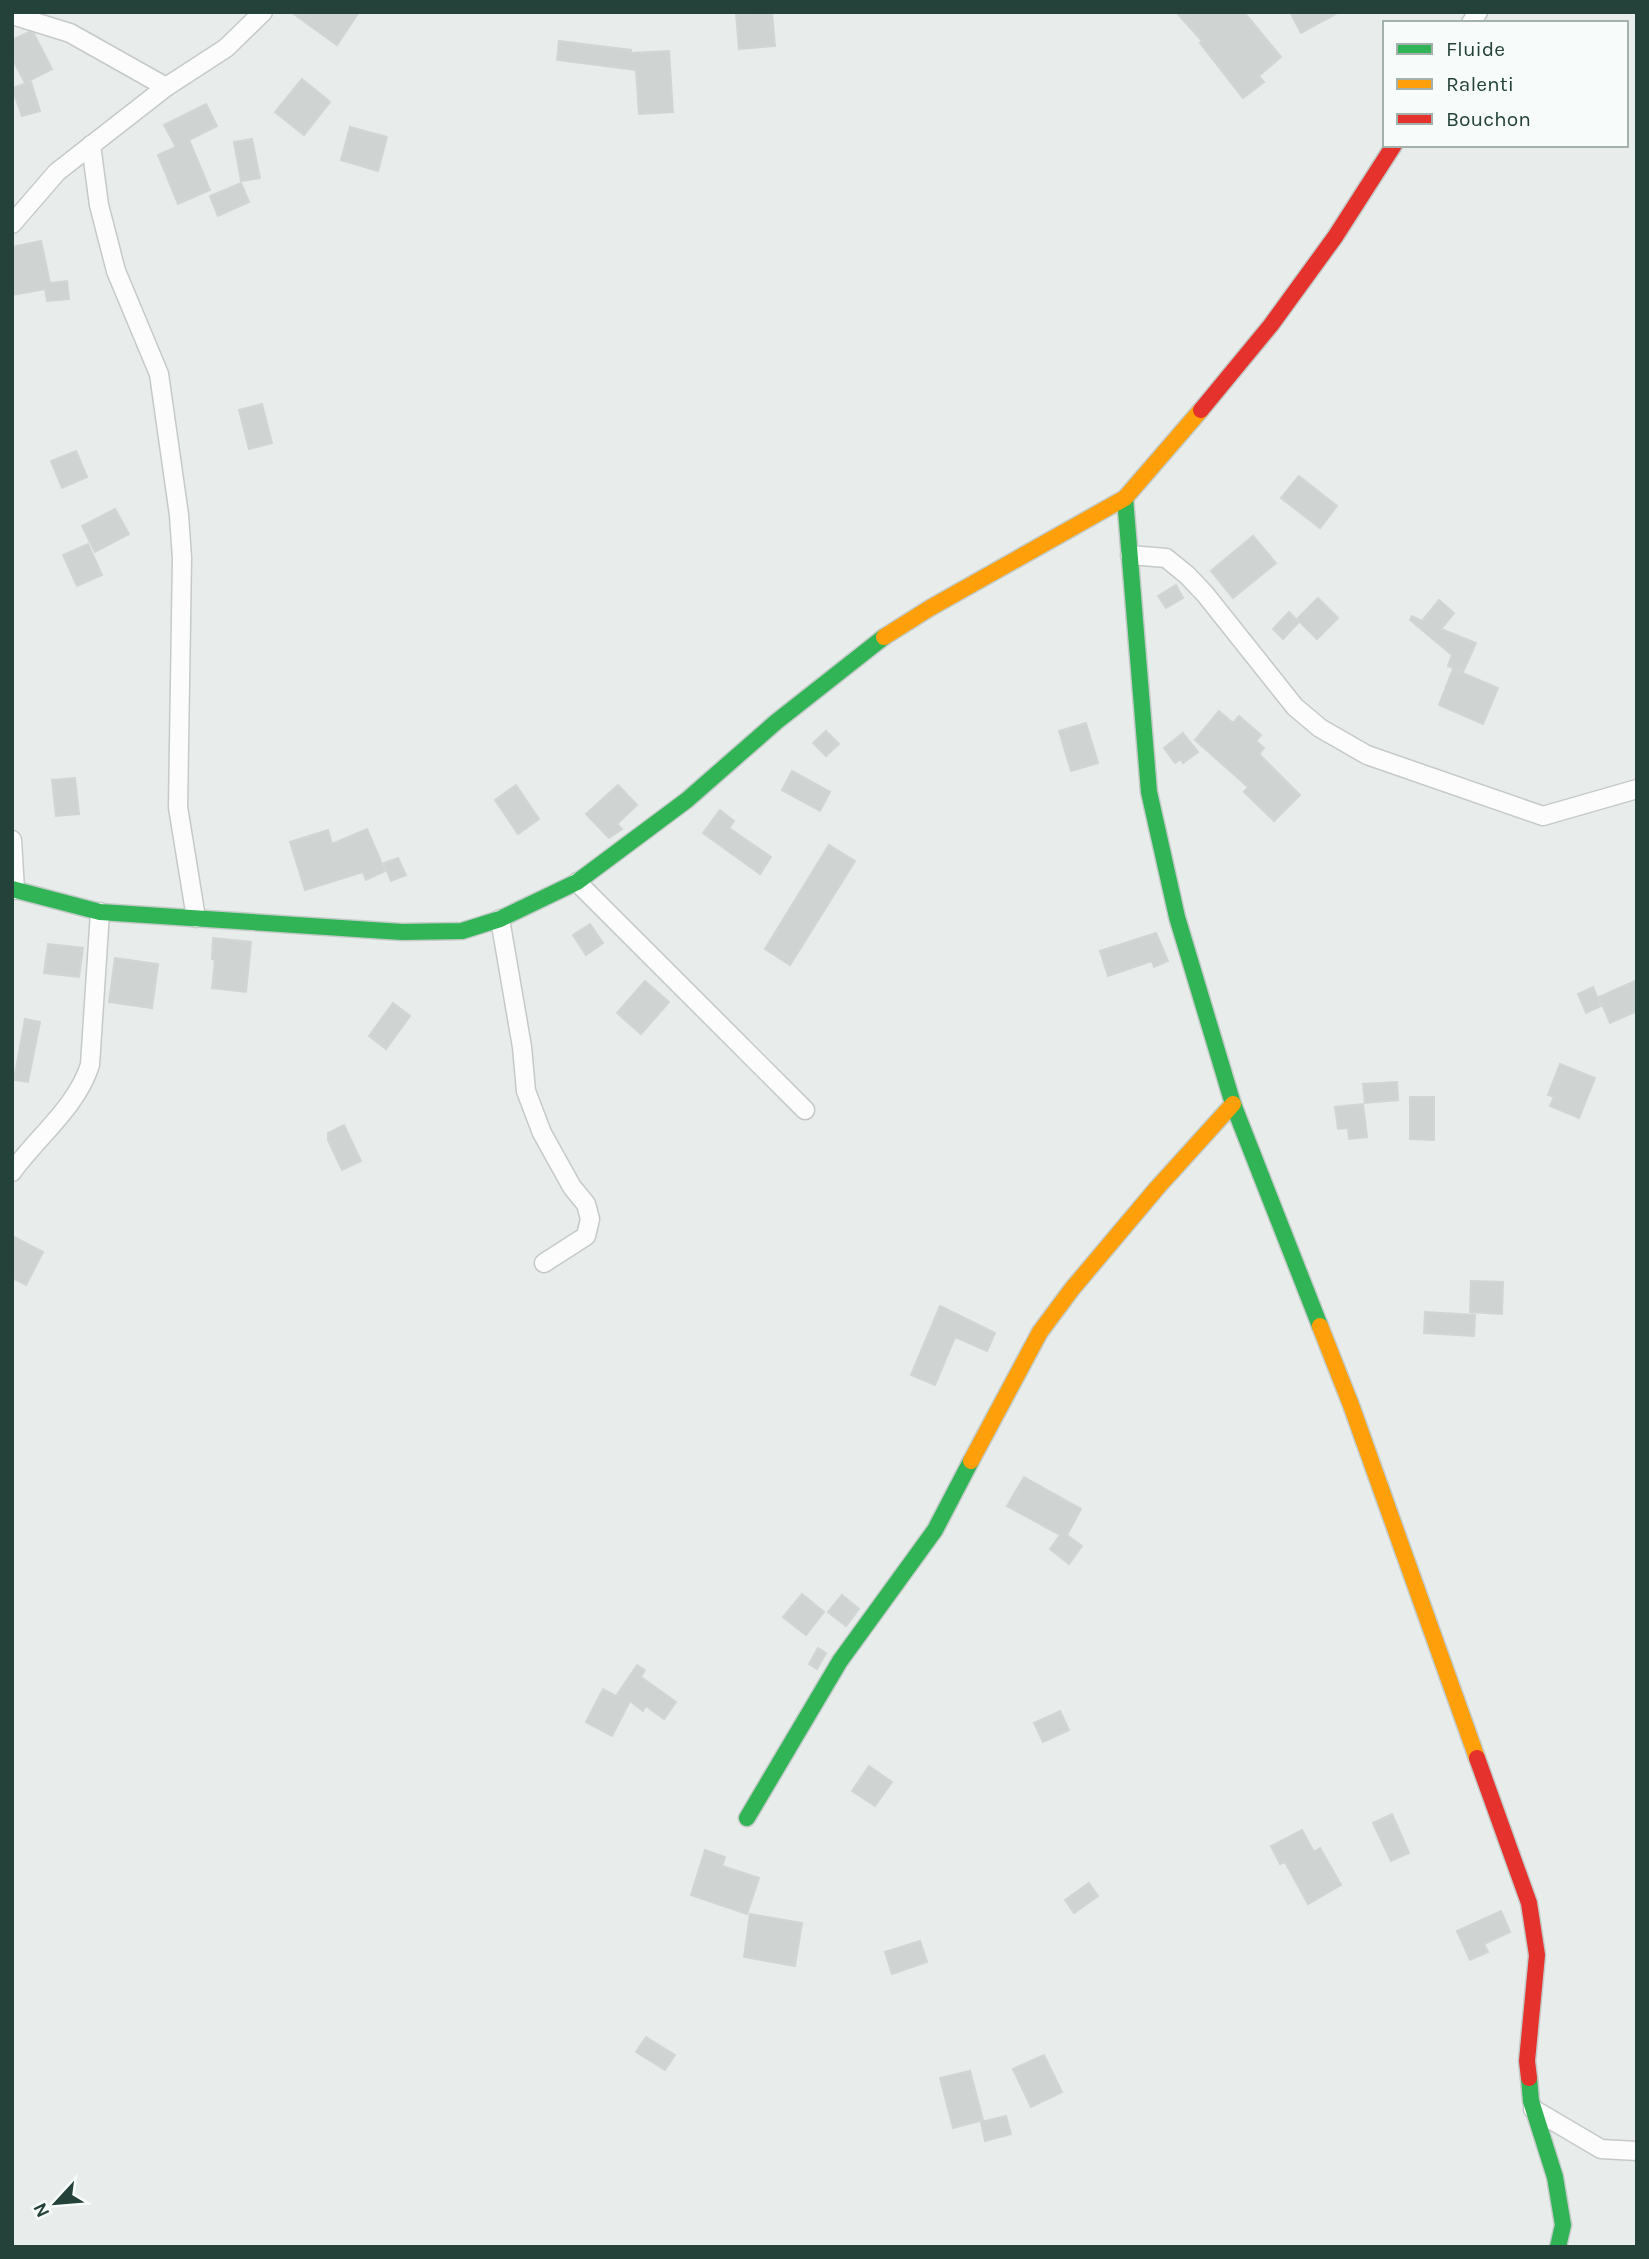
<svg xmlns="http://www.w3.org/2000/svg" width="1649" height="2259" viewBox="0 0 1649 2259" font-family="Karla,sans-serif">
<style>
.building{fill:#cfd4d2;stroke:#d1d6d4;stroke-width:2}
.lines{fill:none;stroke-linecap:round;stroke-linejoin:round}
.street-casing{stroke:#c5cac8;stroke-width:21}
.fast-casing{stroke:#c3cbc8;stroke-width:19}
.slow-casing{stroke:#c3cbc8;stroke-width:19}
.jam-casing{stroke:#c3cbc8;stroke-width:19}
.street{stroke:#fcfcfc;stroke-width:18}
.fast{stroke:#30b455;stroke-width:16}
.slow{stroke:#ff9f0a;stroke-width:16}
.jam{stroke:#e5322d;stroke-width:16}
</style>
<rect width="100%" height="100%" fill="#e8edeb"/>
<g class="building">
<path d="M291,12H359L337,45Z"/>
<path d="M772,12L775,46L739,49L736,14Z"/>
<path d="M1176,12H1244L1281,57L1259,76L1264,82L1243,98L1200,43L1202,41Z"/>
<path d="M1290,12H1339L1301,33Z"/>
<path d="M29,32L34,34L52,69L25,83L12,58V40Z"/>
<path d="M559,41L631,50V53L669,51L673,112L639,114L636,70L557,60Z"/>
<path d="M302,79L330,102L304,135L275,112Z"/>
<path d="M31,82L40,111L22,116L12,88Z"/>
<path d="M206,104L217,126L189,140L210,190L178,204L158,155L176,147L164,125Z"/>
<path d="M350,127L387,137L378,171L341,160Z"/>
<path d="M252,139L260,178L241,181L234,142Z"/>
<path d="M241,183L249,202L218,216L210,196Z"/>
<path d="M41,241L50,283L67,281L69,299L47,301L45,289L12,295V247Z"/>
<path d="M262,404L272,443L249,449L239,410Z"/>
<path d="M76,451L87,477L62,488L51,461Z"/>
<path d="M1299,476L1337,506L1320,528L1281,498Z"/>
<path d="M115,509L129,534L95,552L82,526Z"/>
<path d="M1253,536L1276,563L1233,598L1211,571Z"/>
<path d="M88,544L102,575L77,586L63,555Z"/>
<path d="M1176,585L1183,598L1166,608L1158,596Z"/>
<path d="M1318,598L1338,618L1317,639L1297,619Z"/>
<path d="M1439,600L1454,613L1441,629L1476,643L1463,672L1448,666L1452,655L1410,620L1412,616L1422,621Z"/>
<path d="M1289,612L1299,622L1283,639L1273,629Z"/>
<path d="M1453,669L1498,688L1483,724L1439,705Z"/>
<path d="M1219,711L1233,723L1239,716L1261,735L1256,741L1264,748L1259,754L1300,795L1274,821L1244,792L1248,787L1195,740Z"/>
<path d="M1086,723L1098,763L1071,771L1059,731Z"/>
<path d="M826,731L839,744L826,756L813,743Z"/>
<path d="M1183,733L1198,752L1183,763L1181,759L1175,763L1164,748Z"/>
<path d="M792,771L830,792L820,811L782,790Z"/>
<path d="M75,778L79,814L56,816L52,780Z"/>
<path d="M516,785L539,819L518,834L495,800Z"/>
<path d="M618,785L637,805L617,824L622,829L609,838L586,814Z"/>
<path d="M720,810L734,821L729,828L771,857L760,874L703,833Z"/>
<path d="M367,829L385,871L366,880L363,872L305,890L290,842L328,830L332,844Z"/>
<path d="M829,845L855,861L790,965L765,949Z"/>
<path d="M398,858L406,875L391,881L384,863Z"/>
<path d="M590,924L603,943L586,955L573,935Z"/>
<path d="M1156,933L1168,961L1154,967L1152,961L1108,976L1100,951Z"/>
<path d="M213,938L251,942L246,992L212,988L215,960L212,959Z"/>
<path d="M48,944L83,948L79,977L44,973Z"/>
<path d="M115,958L158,964L152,1008L109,1002Z"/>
<path d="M1637,980V1011L1610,1023L1599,997Z"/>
<path d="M645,981L669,1002L641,1034L617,1013Z"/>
<path d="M1593,987L1601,1006L1586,1013L1578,994Z"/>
<path d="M393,1003L410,1016L386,1049L369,1036Z"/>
<path d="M25,1019L40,1022L28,1082L14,1080Z"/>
<path d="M1560,1064L1595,1078L1579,1118L1550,1106L1554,1097L1548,1095Z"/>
<path d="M1397,1082L1398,1100L1365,1103L1363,1084Z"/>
<path d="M1410,1097H1434V1140L1410,1139Z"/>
<path d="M1363,1104L1367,1137L1349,1139L1348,1128L1338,1129L1335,1107Z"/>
<path d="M344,1125L361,1161L342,1170L328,1140V1133Z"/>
<path d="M12,1236L43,1252L26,1285L12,1278Z"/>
<path d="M1471,1281L1503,1282L1502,1314L1470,1312Z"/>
<path d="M940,1306L995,1333L987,1351L955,1337L935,1385L911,1375Z"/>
<path d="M1425,1312L1475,1315L1474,1336L1424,1333Z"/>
<path d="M1024,1477L1081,1509L1067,1535L1082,1546L1069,1564L1050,1549L1060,1535L1007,1506Z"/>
<path d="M802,1594L824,1612L806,1635L783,1617Z"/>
<path d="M842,1595L859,1609L846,1626L828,1612Z"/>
<path d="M818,1648L826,1653L817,1669L809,1664Z"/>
<path d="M637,1665L645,1670L641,1677L676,1702L664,1719L646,1706L643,1711L630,1701L612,1736L586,1722L603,1689L616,1696Z"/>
<path d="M1060,1711L1069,1730L1043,1742L1034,1723Z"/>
<path d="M869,1766L892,1782L875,1806L852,1791Z"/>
<path d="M1392,1814L1409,1853L1391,1861L1373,1823Z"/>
<path d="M1302,1830L1314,1852L1320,1848L1341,1885L1308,1904L1285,1862L1280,1864L1271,1846Z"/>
<path d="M705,1850L725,1857L722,1866L759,1878L747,1914L691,1895Z"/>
<path d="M1089,1883L1098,1896L1074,1913L1065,1900Z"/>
<path d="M1501,1911L1510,1932L1484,1944L1488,1952L1470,1960L1457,1931Z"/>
<path d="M750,1914L802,1923L795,1966L744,1957Z"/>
<path d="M920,1941L927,1962L892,1974L885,1952Z"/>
<path d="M646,2037L675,2055L665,2070L636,2052Z"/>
<path d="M1044,2055L1062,2092L1031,2107L1013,2069Z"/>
<path d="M970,2071L983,2120L953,2128L940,2078Z"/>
<path d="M1006,2116L1011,2134L985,2141L981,2122Z"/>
</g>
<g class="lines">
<defs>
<g id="street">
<path d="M12,15L70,33L166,87"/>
<path d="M1471,23L1478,12"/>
<path d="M91,145L99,205L116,271L159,374L179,515L182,558L178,807L196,918"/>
<path d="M12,224L57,172L166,87L226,48L263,12"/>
<path d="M1130,555L1166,558L1187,575L1205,594L1295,707L1320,728L1367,755L1543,816L1637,789"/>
<path d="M12,840L15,890"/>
<path d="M577,882L805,1110"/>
<path d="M500,919L522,1047L526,1091L542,1133L572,1187L586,1204L590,1219L586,1236L544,1263"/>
<path d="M12,1172C38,1136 76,1108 90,1065L100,912"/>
<path d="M1533,2109L1601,2149L1637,2151"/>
</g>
<g id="fast">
<path d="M1125,498L1149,792L1177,917L1233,1104L1320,1326"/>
<path d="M12,889L100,912L402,932L462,931L500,919L577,882L687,800L776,722L884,637"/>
<path d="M747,1818L840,1661L935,1530L971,1461"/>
<path d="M1529,2078L1531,2101L1555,2177L1563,2225L1558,2247"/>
</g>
<g id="slow">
<path d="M884,637L930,608L1125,498L1201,410"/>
<path d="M1320,1326L1351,1405L1477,1758"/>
<path d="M971,1461L1040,1332L1072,1289L1157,1188L1233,1104"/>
</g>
<g id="jam">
<path d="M1201,410L1271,325L1335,237L1394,145"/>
<path d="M1477,1758L1529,1903L1537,1955L1527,2061L1529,2078"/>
</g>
</defs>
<use href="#street" class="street-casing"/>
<use href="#fast" class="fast-casing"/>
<use href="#slow" class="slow-casing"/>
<use href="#jam" class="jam-casing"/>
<use href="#street" class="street"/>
<use href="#fast" class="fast"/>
<use href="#slow" class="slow"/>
<use href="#jam" class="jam"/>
</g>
<rect width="1649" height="2259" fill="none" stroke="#24423a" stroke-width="28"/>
<rect x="1383" y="21" width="245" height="126" fill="#f7fbf9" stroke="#a3b1ad" stroke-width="2"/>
<rect x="1397" y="44" width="35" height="10" fill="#30b455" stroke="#a3b1ad" stroke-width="2"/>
<text x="1446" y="56" font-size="21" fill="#24423a">Fluide</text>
<rect x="1397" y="79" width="35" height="10" fill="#ff9f0a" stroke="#a3b1ad" stroke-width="2"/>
<text x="1446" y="91" font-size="21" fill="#24423a">Ralenti</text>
<rect x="1397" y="114" width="35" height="10" fill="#e5322d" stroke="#a3b1ad" stroke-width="2"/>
<text x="1446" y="126" font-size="21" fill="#24423a">Bouchon</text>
<g transform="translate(56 2203) rotate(244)" stroke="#f7fbf9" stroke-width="5" paint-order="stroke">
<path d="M0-5L12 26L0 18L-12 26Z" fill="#24423a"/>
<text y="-10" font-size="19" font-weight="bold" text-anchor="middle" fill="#24423a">N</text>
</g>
</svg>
